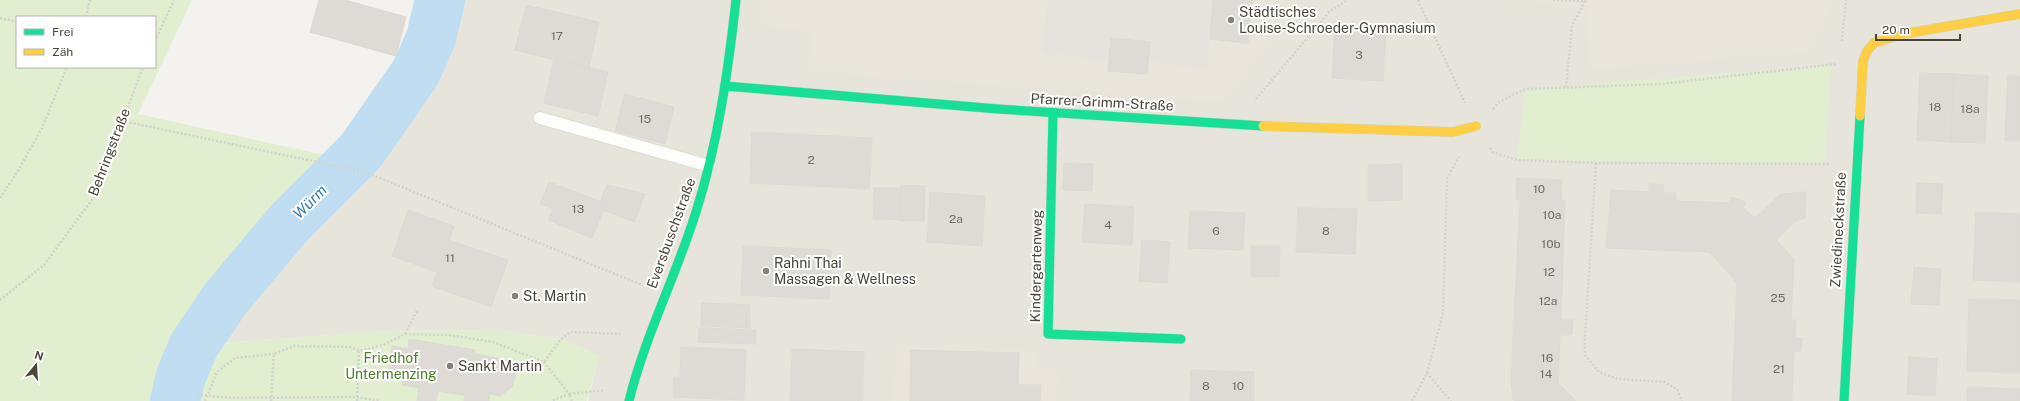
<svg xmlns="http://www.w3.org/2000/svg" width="2020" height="401" viewBox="0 0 2020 401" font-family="'Public Sans',sans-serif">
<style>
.residential{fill:#e7e4dc}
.education{fill:#eae5da}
.green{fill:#e1eecf;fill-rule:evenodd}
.parking{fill:#e6e3df}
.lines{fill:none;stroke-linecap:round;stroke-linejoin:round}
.river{stroke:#c0ddf1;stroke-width:50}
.building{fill:#dedbd6;stroke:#dcd9d4}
.lane-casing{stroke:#d2d0cb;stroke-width:13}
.fast-casing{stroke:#d3cfc5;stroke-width:10}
.slow-casing{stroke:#d3cfc5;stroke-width:10}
.path{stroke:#d3d2cc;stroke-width:2.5;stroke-dasharray:2 2;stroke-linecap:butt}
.lane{stroke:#fdfdfc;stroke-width:12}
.fast{stroke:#16e098;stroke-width:9}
.slow{stroke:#ffcf43;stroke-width:9}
.poi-dot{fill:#868178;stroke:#fff;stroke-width:1.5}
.labels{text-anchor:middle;stroke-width:4;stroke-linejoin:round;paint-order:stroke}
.number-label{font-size:12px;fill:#706a61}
.poi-label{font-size:14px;fill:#4b4439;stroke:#fff;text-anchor:start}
.street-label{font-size:14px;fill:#4b4439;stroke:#fff}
.park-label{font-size:14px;fill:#4a7f2a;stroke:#fff}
.water-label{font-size:15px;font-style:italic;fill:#2e7ab2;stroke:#fff}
</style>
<rect width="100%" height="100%" fill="#f4f2ee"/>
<path class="residential" d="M444,0H2020V401H588L599,356L561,339L496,330L383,331L194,345L356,162L422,70L443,11Z"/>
<g class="education">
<path d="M758,0H1308L1223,102L809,72L812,31L757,26Z"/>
<path d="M1493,0H1830V9L1812,52L1589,70L1587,6Z"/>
<path d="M895,345L1036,350V370H1059L1058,401H892Z"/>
</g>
<g class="green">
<path d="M0,0H192L138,114L356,162L195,345L383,331L496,330L561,339L599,356L587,401H0ZM17,17H155V67H17Z"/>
<path d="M1831,65L1825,164L1517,160L1525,89Z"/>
</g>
<path class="parking" d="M1048,0H1213L1207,68L1148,62L1150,42L1112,38L1109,60L1042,53Z"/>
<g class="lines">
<path class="river" d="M175,401L181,376L194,345L226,298L290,222L361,151L416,72L431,38L440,0"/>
</g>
<g class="building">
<path d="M319,0H345L406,17L396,56L310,32Z"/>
<path d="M1213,0H1252L1248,43L1210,39Z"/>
<path d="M526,5L599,22L589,68L515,50Z"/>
<path d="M1335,29L1386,32L1383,81L1332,78Z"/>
<path d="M1111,38L1150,42L1147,74L1108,71Z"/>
<path d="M554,59L608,72L598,116L544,103Z"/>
<path d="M1920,73L1954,74L1951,142L1917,140Z"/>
<path d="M1954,74L1988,76L1985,143L1951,142Z"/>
<path d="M2008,75L2020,76V141L2005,140Z"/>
<path d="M625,94L674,107L665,144L615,131Z"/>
<path d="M752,132L872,138L869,189L750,183Z"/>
<path d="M1064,163L1093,164L1092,191L1063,190Z"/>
<path d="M1402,164V200L1368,201V165Z"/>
<path d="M1517,178L1562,180L1561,201L1516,199Z"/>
<path d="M549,182L606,204L592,238L548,220L553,209L540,204Z"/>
<path d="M1917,183L1943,184L1941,214L1916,213Z"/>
<path d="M1649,184L1664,185L1663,193H1676V201L1729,203L1731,197L1745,202L1743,208L1755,218L1781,194L1806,192L1805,218L1794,222L1776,240L1794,259L1791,320H1796L1795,338H1802L1801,351H1794L1792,401H1732L1737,283L1710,252L1606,248L1611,190L1649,192Z"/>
<path d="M607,185L645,194L634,222L603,210L606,204L600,202Z"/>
<path d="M901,185L925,186L924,221H900Z"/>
<path d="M874,188H900V220L873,219Z"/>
<path d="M930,192L985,196L982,246L927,242Z"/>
<path d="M1520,199L1565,201L1561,320H1573L1572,335H1560L1558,383L1576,401H1515L1513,399L1511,378Z"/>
<path d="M1085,204L1134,207L1132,245L1082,242Z"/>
<path d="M1298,208L1357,209L1355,254L1296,252Z"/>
<path d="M408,210L454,226L449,240L508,260L491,307L432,286L437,272L392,256Z"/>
<path d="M1190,211L1245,213L1243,250L1188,248Z"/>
<path d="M1976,212L2020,214V282L1973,280Z"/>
<path d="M1142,240L1170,242L1167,283L1139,281Z"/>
<path d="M743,246L831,250L829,299L741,295Z"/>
<path d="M1251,246H1280L1279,277H1251Z"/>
<path d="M1914,267L1941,269L1939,305L1911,304Z"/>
<path d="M1969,299L2020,300V373L1967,371Z"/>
<path d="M702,303L750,305V328L701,326Z"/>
<path d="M699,328L756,330V344L698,342Z"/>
<path d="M409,339L475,350V354L507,360L516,373L512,387L500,396L490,394L489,401H464L465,395L438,391L436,401H417L419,388L402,385L403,376L388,374L392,346L408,349Z"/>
<path d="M681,347L746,350L744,400L673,397L674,377H680Z"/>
<path d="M792,349L864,352L862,401H790Z"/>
<path d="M911,350L1019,353L1018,385H1041L1040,401H910Z"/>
<path d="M1909,357L1937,359L1935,396L1907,394Z"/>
<path d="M1191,370L1223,371L1222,401H1190Z"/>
<path d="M1223,371L1254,372V401H1222Z"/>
<path d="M1968,387L2020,389V401H1967Z"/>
</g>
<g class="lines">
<defs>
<path id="lane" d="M540,118L709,166"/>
<g id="fast">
<path d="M725,86L998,109L1263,126"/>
<path d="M1053,113L1048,334L1181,339"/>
<path d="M629,401C645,336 676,276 696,212C718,143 728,72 736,0"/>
<path d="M1844,401L1860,116"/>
</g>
<g id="slow">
<path d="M1860,116L1863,61L1867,51L1874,43L1903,34L2020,14"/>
<path d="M1263,126L1453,132L1476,126"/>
</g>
</defs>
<use href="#lane" class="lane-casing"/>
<use href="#fast" class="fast-casing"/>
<use href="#slow" class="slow-casing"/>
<g class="path">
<path d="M1418,0L1465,103"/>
<path d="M1553,0L1585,1L1572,25L1566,88"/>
<path d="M86,17L90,0"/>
<path d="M0,18L17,22"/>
<path d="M155,41L174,0"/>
<path d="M1842,41L1846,0"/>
<path d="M1256,99L1330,11L1348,0"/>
<path d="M1493,109L1501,101L1525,89L1660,84L1837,64"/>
<path d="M122,121L365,172L642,285"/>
<path d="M1490,148L1493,152L1517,160L1596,163L1831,164"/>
<path d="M1596,163L1585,337V355L1599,372L1618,379L1664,382L1677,389L1682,401"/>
<path d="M0,198L18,171L42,128L67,67"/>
<path d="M0,300L44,265L94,197L143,67"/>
<path d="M405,334L418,309"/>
<path d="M544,362L569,394L551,401"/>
<path d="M1427,373L1451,401"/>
<path d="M197,395L235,398L357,397L380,401"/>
<path d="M205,401L217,372L235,358L274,354"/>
<path d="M271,401L274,354L294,346L351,347L359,351L383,345L405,334L449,335L493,342L544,362L561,339L570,332L623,334"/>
<path d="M357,401L359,351"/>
<path d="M572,401L569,394L605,390"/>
<path d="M1412,401L1427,373L1443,313L1447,178L1459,157"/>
</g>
<use href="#lane" class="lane"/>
<use href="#fast" class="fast"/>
<use href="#slow" class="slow"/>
</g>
<g class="poi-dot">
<circle cx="1231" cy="20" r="4"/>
<circle cx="766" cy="271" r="4"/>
<circle cx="515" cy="296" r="4"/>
<circle cx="450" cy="366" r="4"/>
</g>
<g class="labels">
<g class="number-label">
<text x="557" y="40">17</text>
<text x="1359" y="59">3</text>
<text x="1935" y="111">18</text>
<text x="1970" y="113">18a</text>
<text x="645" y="123">15</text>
<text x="811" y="164">2</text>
<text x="1539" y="193">10</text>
<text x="578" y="213">13</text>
<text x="1552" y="219">10a</text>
<text x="956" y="223">2a</text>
<text x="1108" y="229">4</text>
<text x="1216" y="235">6</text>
<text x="1326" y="235">8</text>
<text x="1551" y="248">10b</text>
<text x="450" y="262">11</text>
<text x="1549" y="276">12</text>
<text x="1778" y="302">25</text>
<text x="1548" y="305">12a</text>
<text x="1547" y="362">16</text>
<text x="1779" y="373">21</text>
<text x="1546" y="378">14</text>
<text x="1206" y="390">8</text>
<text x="1238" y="390">10</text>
</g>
<g class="poi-label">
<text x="1239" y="17">Städtisches<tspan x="1239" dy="16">Louise-Schroeder-Gymnasium</tspan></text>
<text x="774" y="268">Rahni Thai<tspan x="774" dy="16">Massagen &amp; Wellness</tspan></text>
<text x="523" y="301">St. Martin</text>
<text x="458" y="371">Sankt Martin</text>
</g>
<g class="street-label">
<text transform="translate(1102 102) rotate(3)" y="5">Pfarrer-Grimm-Straße</text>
<text transform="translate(109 152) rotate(-69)" y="5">Behringstraße</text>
<text transform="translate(1838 230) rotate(-87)" y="5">Zwiedineckstraße</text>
<text transform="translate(671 233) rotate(-70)" y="5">Eversbuschstraße</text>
<text transform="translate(1036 266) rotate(-89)" y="5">Kindergartenweg</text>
</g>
<g class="park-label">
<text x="391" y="363">Friedhof<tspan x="391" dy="16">Untermenzing</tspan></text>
</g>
<g class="water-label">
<text transform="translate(310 202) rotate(-45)" y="5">Würm</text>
</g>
</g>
<rect x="16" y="16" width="140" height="52" fill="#ffffff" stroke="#b7b4b0"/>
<rect x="24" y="29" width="20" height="6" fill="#16e098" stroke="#b7b4b0"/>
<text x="52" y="36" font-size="12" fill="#4b4439">Frei</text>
<rect x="24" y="49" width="20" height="6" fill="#ffcf43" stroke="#b7b4b0"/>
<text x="52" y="56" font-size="12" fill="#4b4439">Zäh</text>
<g transform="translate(36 365) rotate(18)" stroke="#ffffff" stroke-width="3" paint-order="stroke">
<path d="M0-3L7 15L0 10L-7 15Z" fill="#4b4439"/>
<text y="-6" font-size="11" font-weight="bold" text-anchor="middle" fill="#4b4439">N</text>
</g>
<path d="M1876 34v6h84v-6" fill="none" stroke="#4b4439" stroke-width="2"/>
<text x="1882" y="34" font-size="12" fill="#4b4439" stroke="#ffffff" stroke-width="3" paint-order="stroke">20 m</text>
</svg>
